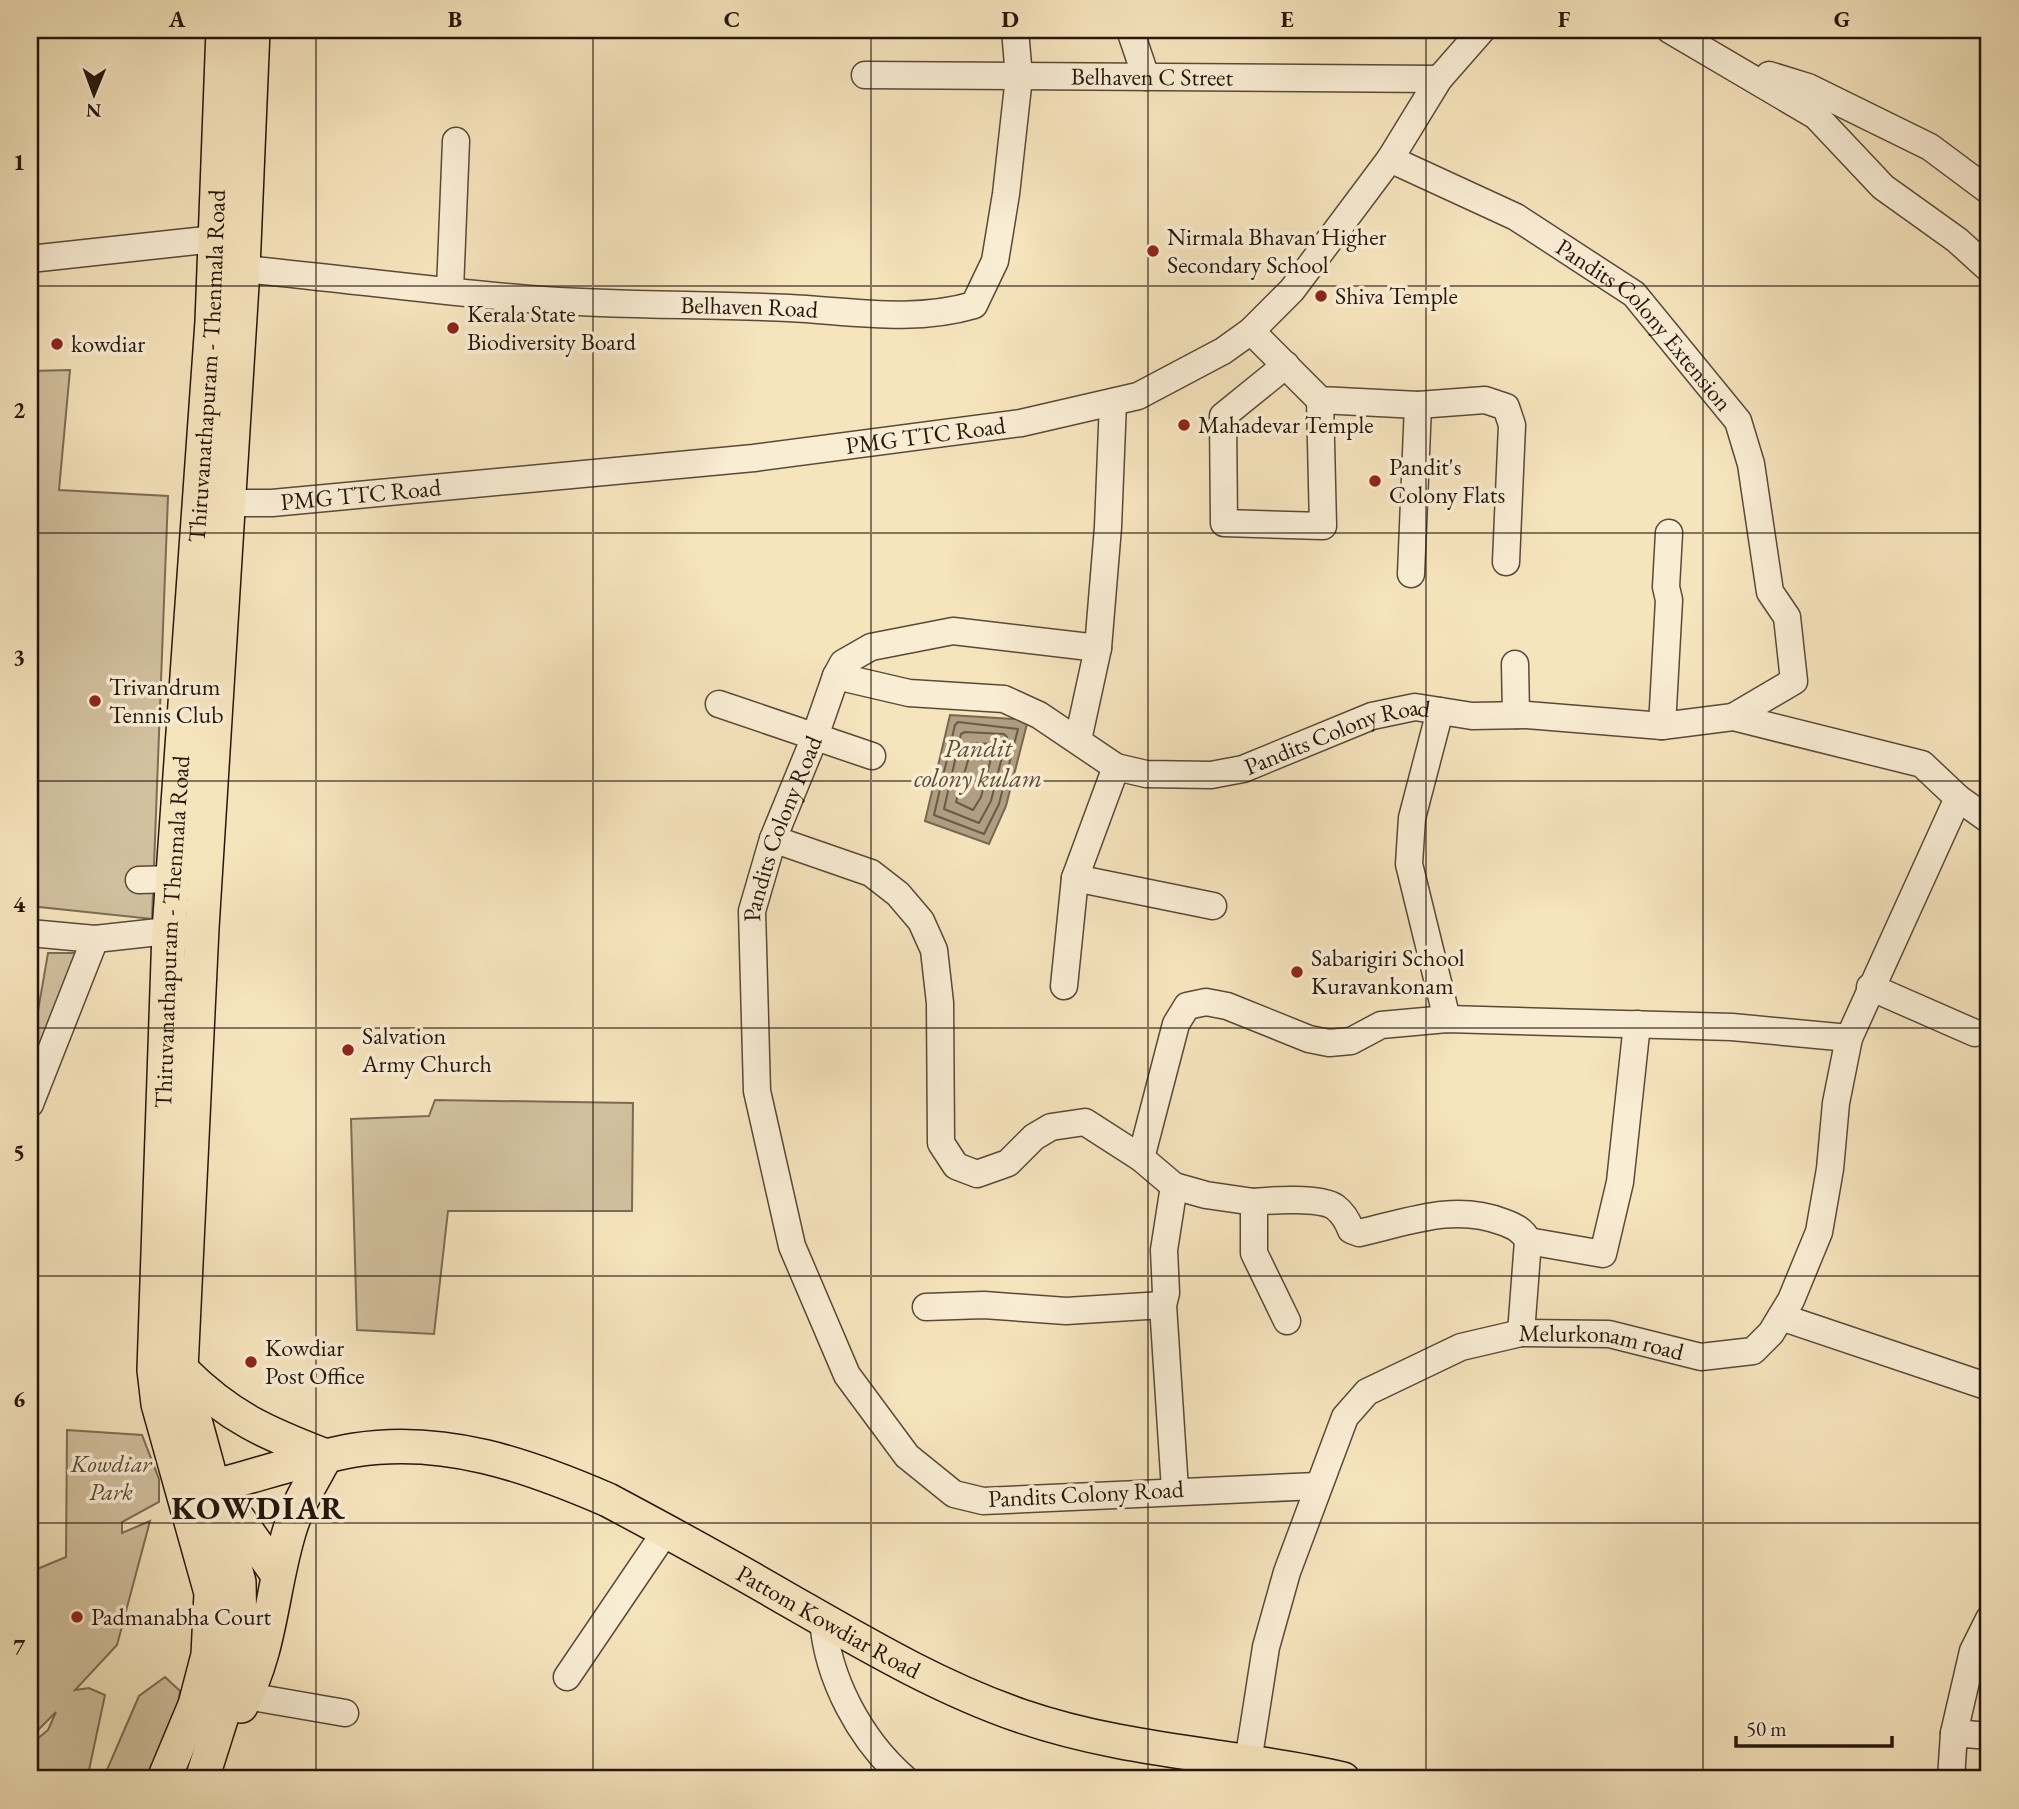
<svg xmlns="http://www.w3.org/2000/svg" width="2019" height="1809" viewBox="0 0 2019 1809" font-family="'EB Garamond',serif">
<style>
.green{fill:#d2c19f;stroke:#7c6c56;stroke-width:2}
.water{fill:#af9e81;stroke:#786852;stroke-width:2}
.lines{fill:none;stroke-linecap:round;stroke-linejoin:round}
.shore{stroke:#6a5a46;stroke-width:2}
.minor-casing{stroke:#594a38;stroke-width:29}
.major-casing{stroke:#25170c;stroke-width:36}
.minor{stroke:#f9edd4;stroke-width:26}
.major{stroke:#f6e4bd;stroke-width:33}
.grid{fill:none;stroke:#25170c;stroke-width:2;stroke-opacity:0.55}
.poi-dot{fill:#8f2418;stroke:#f9edd4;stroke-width:2.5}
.labels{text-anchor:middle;stroke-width:7;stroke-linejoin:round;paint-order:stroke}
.street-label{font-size:24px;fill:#25170c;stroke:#f9edd4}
.poi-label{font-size:24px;fill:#25170c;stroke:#f9edd4;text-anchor:start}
.park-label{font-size:24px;font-style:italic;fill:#594a38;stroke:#f9edd4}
.water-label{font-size:26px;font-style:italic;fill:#5c4d3b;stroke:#f9edd4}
.district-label{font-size:32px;font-weight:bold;letter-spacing:2px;fill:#25170c;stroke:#f9edd4}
.neatline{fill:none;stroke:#25170c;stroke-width:2.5}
.grid-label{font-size:23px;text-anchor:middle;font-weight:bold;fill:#25170c}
</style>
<rect width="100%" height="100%" fill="#f6e4bd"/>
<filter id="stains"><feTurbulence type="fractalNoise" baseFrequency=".00286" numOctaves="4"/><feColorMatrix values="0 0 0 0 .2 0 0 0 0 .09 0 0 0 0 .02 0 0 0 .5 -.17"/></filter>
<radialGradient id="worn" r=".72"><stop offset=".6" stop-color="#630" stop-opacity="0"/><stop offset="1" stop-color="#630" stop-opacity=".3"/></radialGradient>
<g class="green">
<path d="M70,370L59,490L168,496L152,919L30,906V371Z"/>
<path d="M48,953H79L30,1080V1057Z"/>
<path d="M435,1100L633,1103L632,1211H448L434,1334L357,1330L351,1119L429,1116Z"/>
<path d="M67,1430L142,1435L159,1479V1502L122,1522V1533L150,1521L117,1645L75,1690L89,1688L105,1695L89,1770L82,1779H30V1745L48,1730L56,1712L30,1738V1572L66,1557Z"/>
<path d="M165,1677L180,1691L177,1713L150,1779H103L139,1696Z"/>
</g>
<path class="water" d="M950,715L1028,720L1006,806L989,844L925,821Z"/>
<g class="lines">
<g class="shore">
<path d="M958,722L1018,729L999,804L984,834L934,815L955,725Z"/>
<path d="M965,732L1004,734L1007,737L991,801L979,823L944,809L961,734Z"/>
<path d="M973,743L991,744L994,747L981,797L973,810L956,802Z"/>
</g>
<defs>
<g id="minor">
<path d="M1130,30L1146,77"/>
<path d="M1670,30L1816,116L1883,187L1957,240L1989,269"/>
<path id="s1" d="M865,75L1439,79"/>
<path d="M1769,75L1808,87L1930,147L1989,191"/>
<path id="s2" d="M1390,159L1516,217L1634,294L1738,421L1751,464L1770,592L1787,617L1794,681L1733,717"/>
<path d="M30,259L215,239"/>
<path id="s3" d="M243,269C338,278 433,291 529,299C615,306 702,304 789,308C850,311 914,323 974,305L995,261L1006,194L1019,77L1015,30"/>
<path d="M450,290L456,141"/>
<path d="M1251,331L1320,400L1418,405L1485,400L1506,407L1512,425L1506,562"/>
<path d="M1286,365L1223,416L1224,523L1323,526L1320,400"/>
<path id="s4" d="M211,503H272L754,458L1021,423L1138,396L1223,351L1251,331L1292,290L1390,159L1439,79L1482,30"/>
<path d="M1411,574L1418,405"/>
<path d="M1515,664L1516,715"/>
<path d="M836,676L843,663L871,647L953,631L1098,648"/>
<path d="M719,704L872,756"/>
<path d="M1440,711L1412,818L1409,864L1447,1019"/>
<path d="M1662,726L1669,600L1666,587L1669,533"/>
<path d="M1078,740L1098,648L1108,527L1113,402"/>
<path d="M773,839L871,873L898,894L921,921L934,950L940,1003L941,1143L956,1166L977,1174L1008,1163L1034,1137L1051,1127L1085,1122L1141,1158L1174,1186"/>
<path d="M1075,878L1213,906"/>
<path d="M139,880L173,879"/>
<path d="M30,933L95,939L186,929"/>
<path d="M1064,986L1075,878L1116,767"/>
<path d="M1870,987L1975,1033"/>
<path d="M30,1104L95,939"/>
<path d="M1141,1158L1176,1024L1187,1006L1206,1002L1227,1006L1309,1039L1329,1043L1351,1041L1381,1025L1447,1019L1732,1027L1849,1038L1958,798"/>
<path d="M1254,1202C1272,1200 1320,1197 1335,1207C1343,1213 1348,1222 1351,1230L1359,1233C1408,1222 1454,1203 1503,1222C1514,1226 1523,1230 1528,1241L1521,1333"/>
<path d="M1528,1241L1603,1254L1620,1182L1637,1024"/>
<path d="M926,1307L984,1305L1066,1311L1163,1305"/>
<path d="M1781,1317L1989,1387"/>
<path id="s5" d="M1317,1486L983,1501L954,1494L907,1456L847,1375L792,1246L757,1091L752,911L773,839L814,739L836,676L909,693L1004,699L1039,715L1116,767L1146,774L1211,775L1243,769L1372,716L1415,707L1472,716L1527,715L1662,726L1733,717L1922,764L1958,798L1989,820"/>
<path d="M1175,1490L1163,1305L1166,1293L1164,1250L1174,1186L1206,1195L1254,1202V1253L1287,1321"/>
<path d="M823,1619C827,1678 860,1740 905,1779"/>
<path d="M567,1677L666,1531"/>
<path d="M247,1696L345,1713"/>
<path d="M1954,1733L1973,1651L1989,1619"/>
<path id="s6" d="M1248,1762L1266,1647L1287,1572L1345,1417L1367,1392L1461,1347L1521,1333L1609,1334L1701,1357L1753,1351L1771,1333L1791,1300L1819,1232L1830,1169L1836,1103L1849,1038"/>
<path d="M1951,1779L1954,1733L1989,1736"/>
</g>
<g id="major">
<path d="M183,1371C229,1417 266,1433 326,1456"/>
<path id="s7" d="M195,1497L215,1486C261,1474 308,1458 355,1450C445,1436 527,1465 608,1500C668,1532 727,1564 785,1598C862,1642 937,1687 1021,1716C1129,1753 1234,1754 1343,1779"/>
<path d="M225,1500L278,1575"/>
<path d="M241,1706C272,1648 271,1590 290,1529C298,1503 313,1480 326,1456"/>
<path id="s8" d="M164,1779L195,1705L208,1655L211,1593L158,1404L154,1370L169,931L212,322L223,30"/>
<path d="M202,1779L235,1675L240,1631L239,1582L181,1369L202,928L243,269L253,30"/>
</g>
</defs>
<use href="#minor" class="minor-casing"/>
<use href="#major" class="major-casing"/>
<use href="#minor" class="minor"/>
<use href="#major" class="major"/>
</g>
<path class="grid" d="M316,30V1779M593,30V1779M871,30V1779M1148,30V1779M1426,30V1779M1703,30V1779M30,286H1989M30,533H1989M30,781H1989M30,1028H1989M30,1276H1989M30,1523H1989"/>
<g class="poi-dot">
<circle cx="1153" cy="251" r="7"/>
<circle cx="1321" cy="296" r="7"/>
<circle cx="453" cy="328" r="7"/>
<circle cx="57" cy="344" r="7"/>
<circle cx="1184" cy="425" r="7"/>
<circle cx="1375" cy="481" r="7"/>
<circle cx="95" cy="701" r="7"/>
<circle cx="1297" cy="972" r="7"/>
<circle cx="348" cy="1050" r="7"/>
<circle cx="251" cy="1362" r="7"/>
<circle cx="77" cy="1617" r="7"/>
</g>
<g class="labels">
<g class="street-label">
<text dy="8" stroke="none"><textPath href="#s1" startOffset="287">Belhaven C Street</textPath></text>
<text dy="8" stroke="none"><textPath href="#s3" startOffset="508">Belhaven Road</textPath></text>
<text dy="8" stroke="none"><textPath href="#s2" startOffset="308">Pandits Colony Extension</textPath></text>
<text dy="8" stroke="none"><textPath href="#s8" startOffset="1430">Thiruvanathapuram - Thenmala Road</textPath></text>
<text dy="8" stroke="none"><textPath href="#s4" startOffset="718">PMG TTC Road</textPath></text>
<text dy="8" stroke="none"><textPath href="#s4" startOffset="150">PMG TTC Road</textPath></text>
<text dy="8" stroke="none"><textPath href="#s5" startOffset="1785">Pandits Colony Road</textPath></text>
<text dy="8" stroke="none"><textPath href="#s5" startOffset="1092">Pandits Colony Road</textPath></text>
<text dy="8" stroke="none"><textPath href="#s8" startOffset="863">Thiruvanathapuram - Thenmala Road</textPath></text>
<text dy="8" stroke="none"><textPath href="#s6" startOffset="640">Melurkonam road</textPath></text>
<text transform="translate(1086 1494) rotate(-3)" y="8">Pandits Colony Road</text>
<text dy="8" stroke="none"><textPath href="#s7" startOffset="681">Pattom Kowdiar Road</textPath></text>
</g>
<g class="poi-label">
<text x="1167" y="245">Nirmala Bhavan Higher<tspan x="1167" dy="28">Secondary School</tspan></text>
<text x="1335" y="304">Shiva Temple</text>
<text x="467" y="322">Kerala State<tspan x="467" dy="28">Biodiversity Board</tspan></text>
<text x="71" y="352">kowdiar</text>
<text x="1198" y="433">Mahadevar Temple</text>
<text x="1389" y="475">Pandit's<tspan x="1389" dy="28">Colony Flats</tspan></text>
<text x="109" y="695">Trivandrum<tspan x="109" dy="28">Tennis Club</tspan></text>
<text x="1311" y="966">Sabarigiri School<tspan x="1311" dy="28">Kuravankonam</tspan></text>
<text x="362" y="1044">Salvation<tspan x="362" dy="28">Army Church</tspan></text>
<text x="265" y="1356">Kowdiar<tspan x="265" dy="28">Post Office</tspan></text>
<text x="91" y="1625">Padmanabha Court</text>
</g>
<g class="park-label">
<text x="111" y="1472">Kowdiar<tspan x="111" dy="28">Park</tspan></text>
</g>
<g class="water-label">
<text x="978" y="757">Pandit<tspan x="978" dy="30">colony kulam</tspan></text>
</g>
<g class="district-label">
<text x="259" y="1519">KOWDIAR</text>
</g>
</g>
<rect width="2019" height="1809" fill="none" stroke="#f6e4bd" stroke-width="77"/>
<g transform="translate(94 94) rotate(181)" stroke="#f9edd4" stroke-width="5" paint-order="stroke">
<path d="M0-5L12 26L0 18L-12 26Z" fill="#25170c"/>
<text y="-10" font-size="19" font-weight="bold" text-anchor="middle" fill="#25170c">N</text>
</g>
<path d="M1736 1736v10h156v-10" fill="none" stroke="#25170c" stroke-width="3.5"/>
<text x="1746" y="1736" font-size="21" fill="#25170c" stroke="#f9edd4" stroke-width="5" paint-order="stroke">50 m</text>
<rect x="38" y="38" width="1942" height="1732" class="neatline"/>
<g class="grid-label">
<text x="177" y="27">A</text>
<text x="455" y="27">B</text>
<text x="732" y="27">C</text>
<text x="1010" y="27">D</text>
<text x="1287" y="27">E</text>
<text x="1564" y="27">F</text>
<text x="1842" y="27">G</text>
<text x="19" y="170">1</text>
<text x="19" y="418">2</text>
<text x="19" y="665">3</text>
<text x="19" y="912">4</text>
<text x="19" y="1160">5</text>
<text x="19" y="1407">6</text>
<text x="19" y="1655">7</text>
</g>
<rect width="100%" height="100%" filter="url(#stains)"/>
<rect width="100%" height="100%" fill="url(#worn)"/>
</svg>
